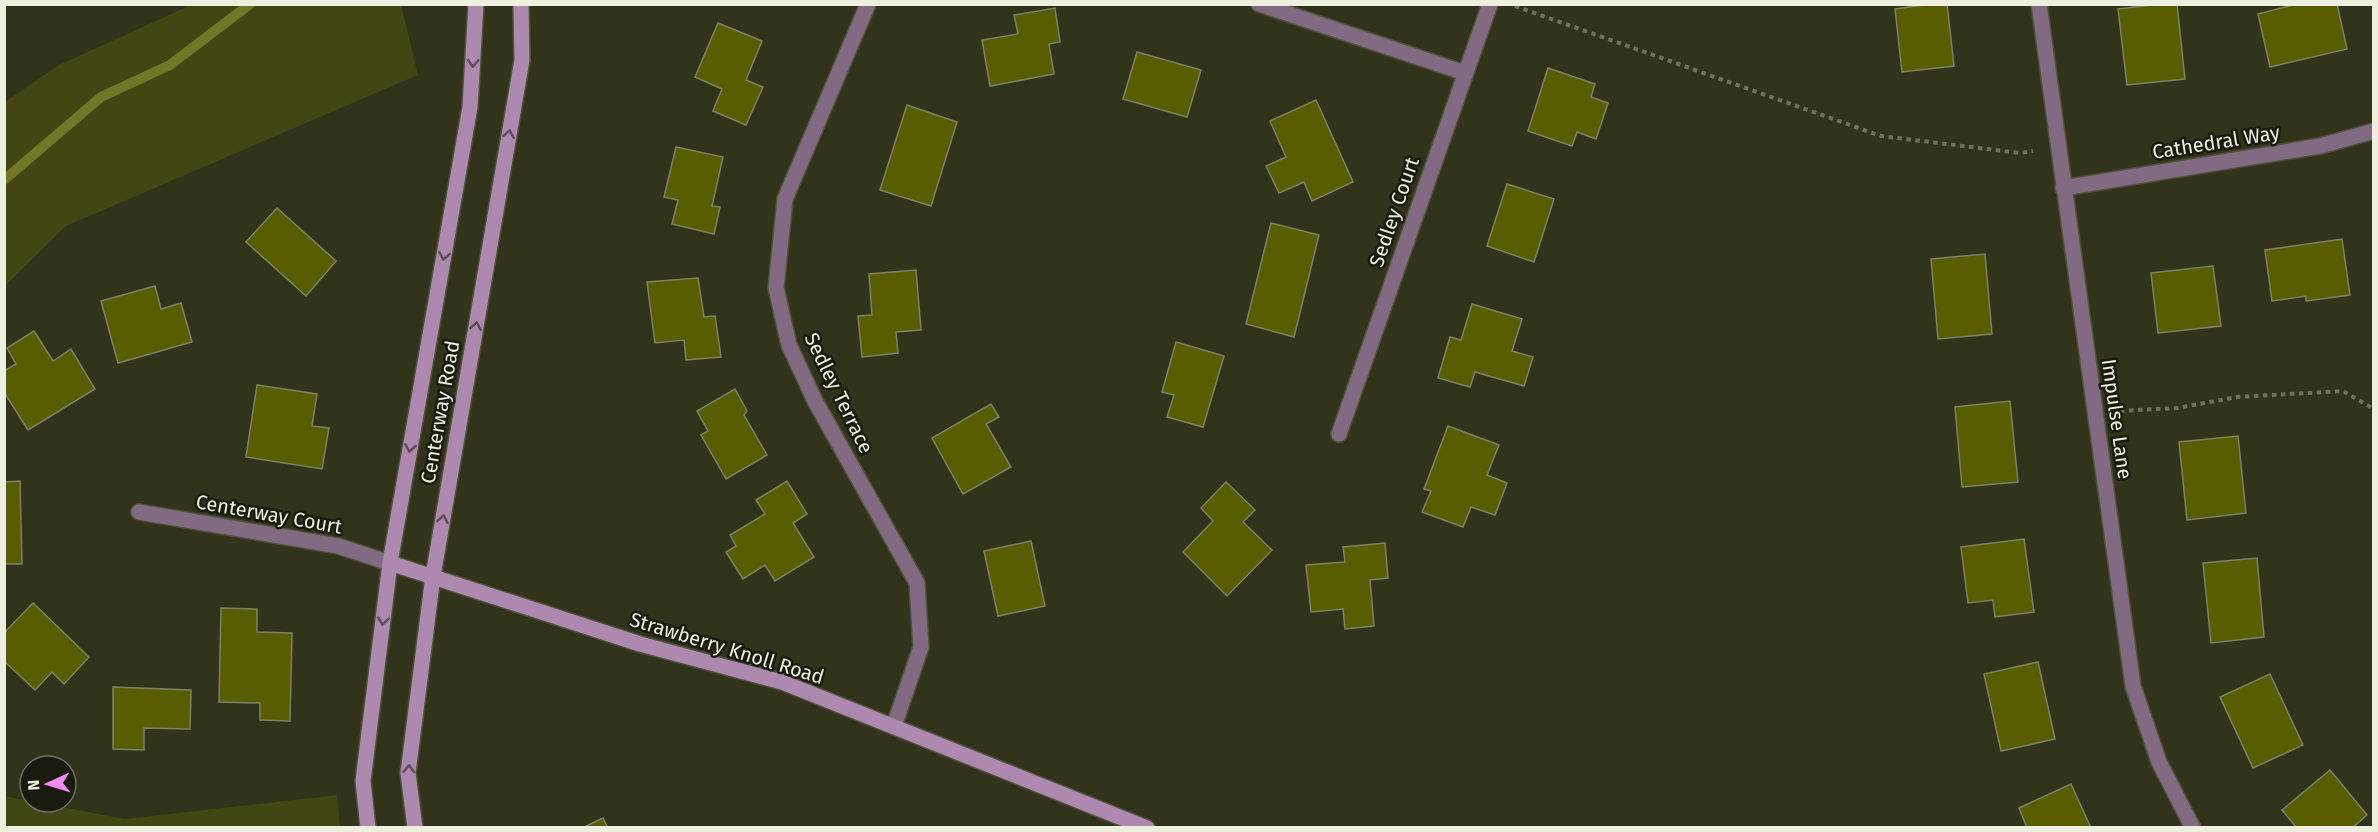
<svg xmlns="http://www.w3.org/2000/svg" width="2378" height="832" viewBox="0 0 2378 832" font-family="'Fira Sans',sans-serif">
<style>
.green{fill:#424612}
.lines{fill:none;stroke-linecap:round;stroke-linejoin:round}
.stream{stroke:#707726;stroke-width:10}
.building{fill:#575d00;stroke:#7e8265;stroke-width:1.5}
.street-casing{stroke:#4f523a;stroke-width:18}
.secondary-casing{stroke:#4f523a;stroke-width:18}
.path{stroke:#6f715b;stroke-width:4;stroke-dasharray:4.5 4.5;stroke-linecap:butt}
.street{stroke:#826a82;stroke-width:15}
.secondary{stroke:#ae89af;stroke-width:15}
.oneway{stroke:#5c4c57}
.labels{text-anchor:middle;stroke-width:5;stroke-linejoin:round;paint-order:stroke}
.street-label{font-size:20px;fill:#edefdf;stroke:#191b0f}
</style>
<rect width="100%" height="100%" fill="#31341a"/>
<g class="green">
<path d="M191,5H401L418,75L66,226L5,286V102L59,65Z"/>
<path d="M337,795L340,827H5V796L125,819Z"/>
</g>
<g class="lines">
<path class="stream" d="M4,180L101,97L170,65L250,4"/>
</g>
<g class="building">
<path d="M1931,4H1947L1954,66L1902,72L1895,9Z"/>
<path d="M2161,4H2177L2185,79L2127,85L2118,9Z"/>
<path d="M2297,4H2337L2347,49L2270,67L2258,14Z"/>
<path d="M1055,8L1060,42L1049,44L1054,74L990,86L982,40L1018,34L1014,15Z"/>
<path d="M718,23L762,41L746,80L763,87L746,125L713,111L722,89L695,77Z"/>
<path d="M1137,52L1201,70L1187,117L1123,99Z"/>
<path d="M1548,68L1595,84L1591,97L1608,103L1596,139L1577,132L1572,146L1528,131Z"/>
<path d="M1316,100L1353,182L1312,201L1304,182L1279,193L1266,166L1286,157L1270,121Z"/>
<path d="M907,105L957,122L931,206L880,190Z"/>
<path d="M676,147L723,157L712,206L720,207L714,234L672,224L678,200L664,197Z"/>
<path d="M1507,184L1554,199L1534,262L1487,246Z"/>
<path d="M277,208L336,261L306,296L246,242Z"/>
<path d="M1271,223L1319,235L1294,337L1246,324Z"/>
<path d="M2342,239L2350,295L2306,301V296L2272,301L2265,250Z"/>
<path d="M1985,254L1992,334L1938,339L1931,259Z"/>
<path d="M2213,266L2221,326L2158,333L2151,273Z"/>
<path d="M916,270L921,330L896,332L898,353L862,357L858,316L872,315L869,274Z"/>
<path d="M698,278L704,317L715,316L721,357L686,360L684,340L655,343L647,282Z"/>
<path d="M155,286L161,309L181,303L192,342L118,363L101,301Z"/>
<path d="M1472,304L1522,319L1512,351L1533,357L1524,386L1475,372L1470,387L1438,378L1450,337L1461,340Z"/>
<path d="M34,331L53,361L71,349L95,389L28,430L4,392V371L16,364L7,348Z"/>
<path d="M1176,342L1224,356L1203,427L1167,417L1174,395L1162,392Z"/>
<path d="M257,385L317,394L312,426L329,428L322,469L246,457Z"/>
<path d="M735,389L747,411L744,415L767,455L726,479L701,435L708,431L697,411Z"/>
<path d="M2010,401L2018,482L1962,487L1955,407Z"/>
<path d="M991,404L999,417L986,424L1011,467L963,494L932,438Z"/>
<path d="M1448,426L1499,445L1487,475L1507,483L1495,515L1471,507L1463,527L1422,512L1431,491L1424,489Z"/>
<path d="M2238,436L2246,513L2187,520L2179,442Z"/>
<path d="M20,481L22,564H4V482Z"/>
<path d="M787,481L807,514L793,523L814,557L775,581L765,565L743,579L726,552L736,546L730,535L765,514L756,500Z"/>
<path d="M1226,482L1255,510L1243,522L1272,550L1227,596L1183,552L1213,521L1201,508Z"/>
<path d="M2024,539L2034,612L1995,617L1993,600L1968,603L1961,547Z"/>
<path d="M1031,541L1045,606L998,616L984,551Z"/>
<path d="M1385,543L1388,578L1370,580L1374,626L1345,629L1343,609L1311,612L1306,565L1345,562L1343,547Z"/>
<path d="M2257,558L2264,637L2211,643L2203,563Z"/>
<path d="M33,603L89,657L64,684L52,672L35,690L4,661V633Z"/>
<path d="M221,608L257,609V632L292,633L290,721L260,720V703L219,702Z"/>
<path d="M2038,662L2055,739L2001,751L1984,674Z"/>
<path d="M2270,674L2303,745L2253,768L2220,697Z"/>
<path d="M113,687L191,690L190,729L144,728V750L113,749Z"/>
<path d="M2330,770L2367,815L2352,828H2297L2282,810Z"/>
<path d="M2071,784L2091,828H2027L2019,808Z"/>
<path d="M603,818L608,828H582Z"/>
</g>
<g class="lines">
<defs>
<g id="street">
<path d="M868,4L785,199L776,288L789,345L815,401L917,583L921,647L894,726"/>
<path d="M1259,4L1465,73"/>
<path d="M2039,4L2133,686L2159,762L2193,828"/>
<path d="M2063,188L2320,146L2374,131"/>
<path d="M1339,434L1490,4"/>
<path d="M139,512L338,546L390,563"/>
</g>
<g id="secondary">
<path d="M390,563L640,644L782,682L1147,828"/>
<path d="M368,828L363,781L390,563L470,107L476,4"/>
<path d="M415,828L408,773L433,576L522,60L521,4"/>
</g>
</defs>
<use href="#street" class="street-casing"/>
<use href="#secondary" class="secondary-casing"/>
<g class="path">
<path d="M1515,6L1881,136L2020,153L2033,151"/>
<path d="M2120,411L2177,408L2237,397L2343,391L2374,409"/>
</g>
<use href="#street" class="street"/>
<use href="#secondary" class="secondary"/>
</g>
<defs><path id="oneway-chevron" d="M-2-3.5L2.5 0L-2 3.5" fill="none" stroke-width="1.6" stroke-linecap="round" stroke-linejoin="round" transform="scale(1.5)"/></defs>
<g class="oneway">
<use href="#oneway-chevron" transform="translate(473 63) rotate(93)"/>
<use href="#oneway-chevron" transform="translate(509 134) rotate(-80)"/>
<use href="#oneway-chevron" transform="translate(444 256) rotate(100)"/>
<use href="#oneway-chevron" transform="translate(476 326) rotate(-80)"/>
<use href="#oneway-chevron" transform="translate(410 448) rotate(100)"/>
<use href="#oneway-chevron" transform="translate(443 519) rotate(-80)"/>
<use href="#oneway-chevron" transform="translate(383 621) rotate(97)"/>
<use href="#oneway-chevron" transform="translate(409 769) rotate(-88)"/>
</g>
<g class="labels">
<g class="street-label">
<text transform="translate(2216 142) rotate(-9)" y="7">Cathedral Way</text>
<text transform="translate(1394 212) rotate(-71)" y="7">Sedley Court</text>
<text transform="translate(839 393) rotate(64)" y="7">Sedley Terrace</text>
<text transform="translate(440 412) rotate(-80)" y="7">Centerway Road</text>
<text transform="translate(2117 419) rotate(82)" y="7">Impulse Lane</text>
<text transform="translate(269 514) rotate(10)" y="7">Centerway Court</text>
<text transform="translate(727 648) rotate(17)" y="7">Strawberry Knoll Road</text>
</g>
</g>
<rect width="2378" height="832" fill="none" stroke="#edefdf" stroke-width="12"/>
<g transform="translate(48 784) rotate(266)"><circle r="28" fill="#191b0f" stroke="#6e7062" stroke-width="1.5"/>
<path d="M0-4.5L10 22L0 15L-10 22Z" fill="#f18af5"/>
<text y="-9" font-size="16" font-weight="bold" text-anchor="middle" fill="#edefdf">N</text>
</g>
</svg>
